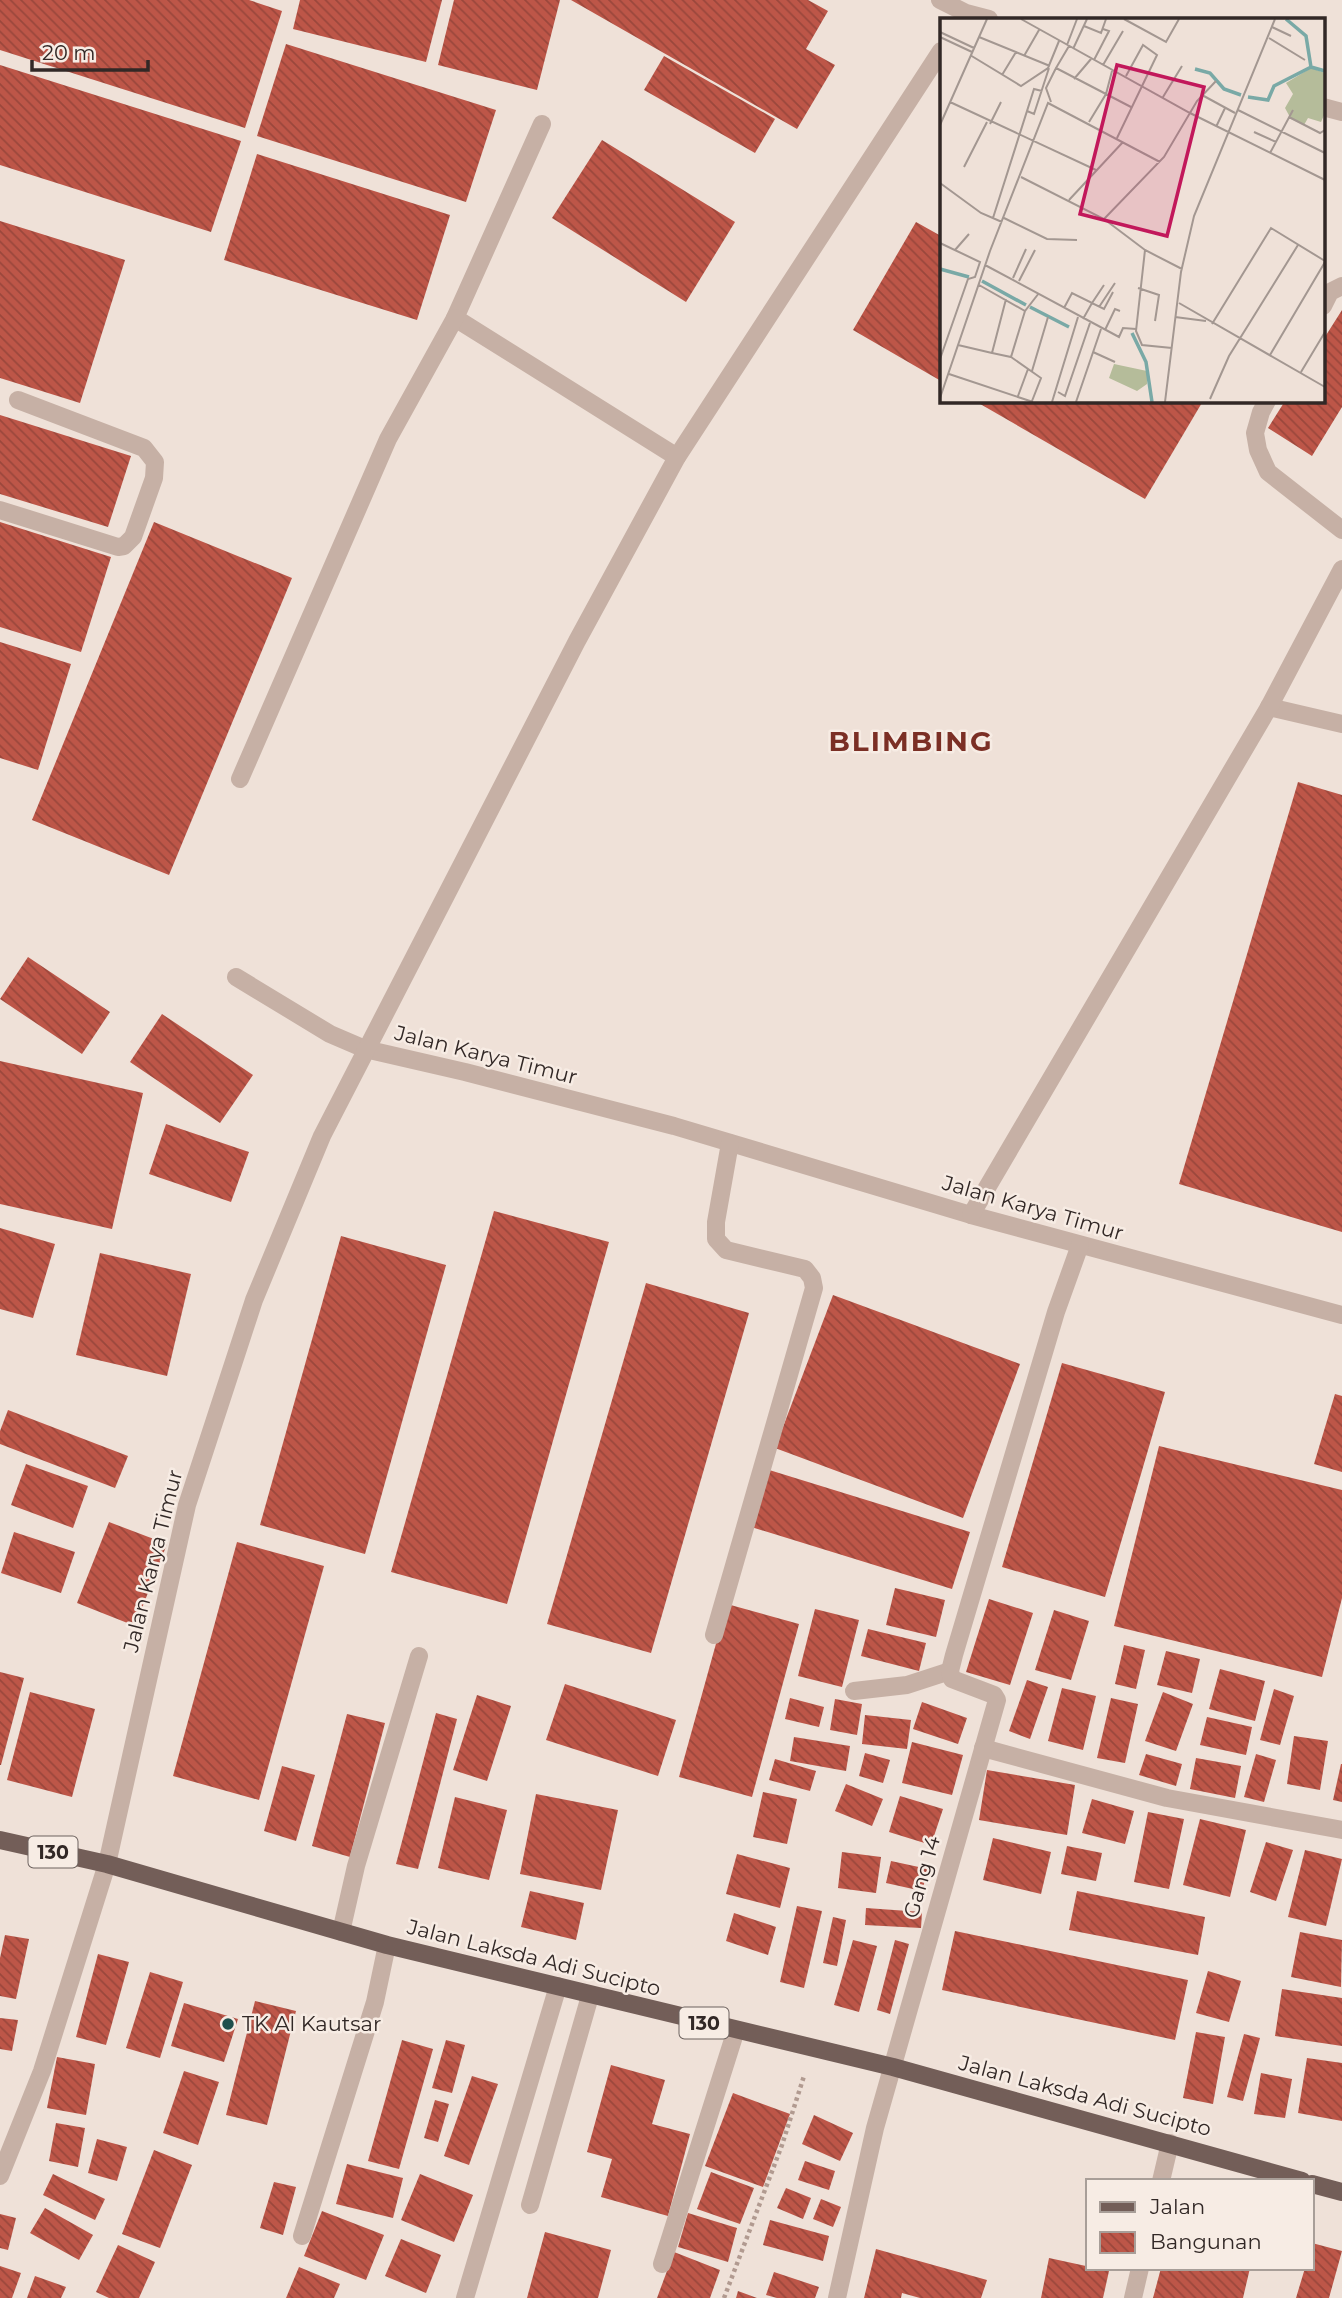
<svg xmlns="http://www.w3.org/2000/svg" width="1342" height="2298" viewBox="0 0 1342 2298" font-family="Montserrat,sans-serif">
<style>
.building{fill:url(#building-back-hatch)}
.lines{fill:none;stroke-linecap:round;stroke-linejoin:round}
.path{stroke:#b19a90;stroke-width:4.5;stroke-dasharray:3.5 3.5;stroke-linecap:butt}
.minor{stroke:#c6b0a5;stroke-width:18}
.major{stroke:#735e58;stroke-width:18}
.poi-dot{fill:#1f504d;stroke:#f7ece4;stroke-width:2.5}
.labels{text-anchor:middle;stroke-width:5;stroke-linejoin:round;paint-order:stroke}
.shield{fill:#f7ece4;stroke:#6d635f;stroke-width:2}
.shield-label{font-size:19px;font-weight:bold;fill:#322826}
.street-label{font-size:21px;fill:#322826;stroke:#f7ece4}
.poi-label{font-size:21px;fill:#322826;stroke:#f7ece4;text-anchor:start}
.district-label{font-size:28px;font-weight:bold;letter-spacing:2px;fill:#7b2f25;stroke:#f7ece4}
.inset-river{fill:none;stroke:#79a9a6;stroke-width:3.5}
.inset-road{fill:none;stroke:#a39791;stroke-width:2}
.view{fill:#c2185b;fill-opacity:0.15;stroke:#c2185b;stroke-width:3.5}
.inset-edge{fill:none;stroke:#322826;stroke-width:3.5}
</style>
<defs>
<pattern id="building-back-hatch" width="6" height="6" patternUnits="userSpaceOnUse" patternTransform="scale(1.75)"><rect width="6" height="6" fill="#bd5648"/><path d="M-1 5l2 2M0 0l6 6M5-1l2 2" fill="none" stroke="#9a473c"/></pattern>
</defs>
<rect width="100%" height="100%" fill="#efe1d8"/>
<g class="building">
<path d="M0,0H249L282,11L245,128L0,50Z"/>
<path d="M300,0H442L426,62L293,29Z"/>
<path d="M454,0H560L537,90L438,65Z"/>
<path d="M571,0H808L828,11L806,49L835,65L797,129Z"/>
<path d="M286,44L496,110L466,202L257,136Z"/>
<path d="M664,56L775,119L755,153L644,90Z"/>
<path d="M0,65L241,141L211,232L0,165Z"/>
<path d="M602,140L735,222L686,302L552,218Z"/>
<path d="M257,154L450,215L417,320L224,260Z"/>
<path d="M0,221L125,260L80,403L0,378Z"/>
<path d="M916,222L941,236V381L853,330Z"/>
<path d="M1342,310V407L1312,456L1268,428L1285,401H1323V340Z"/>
<path d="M975,401H1203L1145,499Z"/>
<path d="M0,415L131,456L108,527L0,494Z"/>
<path d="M0,522L111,557L81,652L0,627Z"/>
<path d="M154,522L292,578L169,875L32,820Z"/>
<path d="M0,642L71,664L38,770L0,758Z"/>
<path d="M1298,782L1342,795V1232L1179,1184Z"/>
<path d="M28,957L110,1012L82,1054L0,999Z"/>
<path d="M162,1014L253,1075L220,1123L130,1062Z"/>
<path d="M0,1061L143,1093L112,1229L0,1204Z"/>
<path d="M166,1124L249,1152L231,1202L149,1174Z"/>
<path d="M494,1211L609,1242L507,1604L391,1572Z"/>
<path d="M0,1228L55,1244L33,1318L0,1309Z"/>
<path d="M341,1236L446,1265L365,1554L260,1525Z"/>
<path d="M100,1253L191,1274L167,1376L76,1355Z"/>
<path d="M646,1283L749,1313L651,1653L547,1624Z"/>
<path d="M833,1295L1020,1364L963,1518L775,1448Z"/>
<path d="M1062,1363L1165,1392L1105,1597L1002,1567Z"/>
<path d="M1335,1394L1342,1396V1472L1314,1464Z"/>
<path d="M8,1410L128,1456L115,1488L0,1444V1431Z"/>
<path d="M1159,1446L1342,1490V1598L1322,1677L1114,1626Z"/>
<path d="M26,1464L88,1486L73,1528L11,1505Z"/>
<path d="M766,1469L970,1532L952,1589L748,1526Z"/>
<path d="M109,1522L167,1544L135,1626L77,1603Z"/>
<path d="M14,1532L75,1552L61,1593L1,1573Z"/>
<path d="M237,1542L324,1566L259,1800L173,1776Z"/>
<path d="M895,1588L945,1600L936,1637L886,1625Z"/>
<path d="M989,1599L1033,1613L1010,1685L966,1672Z"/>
<path d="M727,1604L799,1624L752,1797L679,1777Z"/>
<path d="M815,1609L859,1620L842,1687L798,1676Z"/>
<path d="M1054,1610L1089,1621L1071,1680L1035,1670Z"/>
<path d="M868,1629L926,1643L919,1671L861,1656Z"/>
<path d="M1124,1645L1145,1650L1136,1689L1115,1684Z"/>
<path d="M1166,1651L1200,1659L1192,1693L1157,1685Z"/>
<path d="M1220,1669L1265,1681L1255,1721L1209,1709Z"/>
<path d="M0,1672L24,1678L1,1765H0Z"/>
<path d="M1027,1680L1048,1687L1030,1739L1009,1731Z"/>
<path d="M565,1684L676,1720L658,1776L546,1740Z"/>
<path d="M1062,1688L1096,1696L1083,1750L1048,1741Z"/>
<path d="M1274,1689L1294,1696L1280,1745L1260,1740Z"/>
<path d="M30,1692L95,1709L72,1797L7,1780Z"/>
<path d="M1163,1692L1193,1704L1176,1751L1145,1741Z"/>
<path d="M477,1695L511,1706L487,1781L453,1770Z"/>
<path d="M790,1698L824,1707L819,1727L785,1719Z"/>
<path d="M1111,1698L1138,1704L1125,1763L1097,1758Z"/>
<path d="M835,1699L862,1704L857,1735L830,1730Z"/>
<path d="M922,1702L967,1718L958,1744L913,1729Z"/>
<path d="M436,1713L457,1719L418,1869L396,1864Z"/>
<path d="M347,1714L385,1723L350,1857L312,1846Z"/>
<path d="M865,1715L911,1720L907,1749L862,1744Z"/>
<path d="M1207,1717L1252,1727L1246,1755L1200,1745Z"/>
<path d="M1294,1736L1328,1741L1320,1790L1287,1784Z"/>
<path d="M794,1737L850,1746L846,1771L790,1761Z"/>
<path d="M912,1742L963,1755L952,1795L902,1783Z"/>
<path d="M865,1753L890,1760L883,1783L859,1776Z"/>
<path d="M1146,1754L1182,1764L1176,1786L1139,1775Z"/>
<path d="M1256,1754L1276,1760L1264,1802L1244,1797Z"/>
<path d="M1196,1758L1241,1766L1235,1798L1190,1789Z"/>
<path d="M775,1759L816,1771L810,1791L769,1780Z"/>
<path d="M1341,1764H1342V1802L1333,1800Z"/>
<path d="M282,1766L315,1775L296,1841L264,1831Z"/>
<path d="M987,1770L1075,1785L1067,1835L979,1820Z"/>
<path d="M846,1784L883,1799L872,1826L835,1811Z"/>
<path d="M763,1792L797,1799L787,1844L753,1837Z"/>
<path d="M536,1794L618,1810L601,1890L520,1874Z"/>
<path d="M900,1796L943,1809L931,1845L889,1832Z"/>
<path d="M455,1797L507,1810L489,1880L438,1868Z"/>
<path d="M1092,1799L1134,1811L1125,1844L1082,1833Z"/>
<path d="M1148,1812L1184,1819L1169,1889L1134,1882Z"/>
<path d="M1200,1819L1246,1830L1230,1897L1183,1885Z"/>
<path d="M993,1838L1051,1852L1041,1894L983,1880Z"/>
<path d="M1266,1842L1293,1850L1276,1901L1250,1892Z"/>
<path d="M1067,1846L1102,1853L1096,1881L1061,1874Z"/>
<path d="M1305,1850L1342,1859L1326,1926L1288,1917Z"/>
<path d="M842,1852L881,1857L876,1893L838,1888Z"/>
<path d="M737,1854L790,1868L780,1908L726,1894Z"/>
<path d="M891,1861L928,1869L922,1891L886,1883Z"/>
<path d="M530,1891L584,1903L576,1940L521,1927Z"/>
<path d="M1077,1891L1205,1917L1198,1955L1069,1930Z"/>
<path d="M797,1906L822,1911L804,1988L780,1982Z"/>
<path d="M866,1908L922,1912L921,1928L865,1925Z"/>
<path d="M734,1913L776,1927L768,1955L726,1941Z"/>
<path d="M833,1917L846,1920L837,1966L823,1963Z"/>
<path d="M955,1931L1188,1980L1175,2040L942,1990Z"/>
<path d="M1300,1932L1342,1940L1341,1987L1291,1977Z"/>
<path d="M5,1935L29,1939L16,1999L0,1996V1958Z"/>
<path d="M853,1940L877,1946L859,2012L834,2005Z"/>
<path d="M895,1940L909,1944L890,2014L877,2010Z"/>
<path d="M98,1954L129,1962L106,2045L76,2037Z"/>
<path d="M1208,1971L1241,1981L1229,2022L1196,2013Z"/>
<path d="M150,1972L183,1982L160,2058L126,2048Z"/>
<path d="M1282,1989L1342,1998V2046L1275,2036Z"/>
<path d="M255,2001L296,2011L267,2125L226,2115Z"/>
<path d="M184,2003L238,2019L224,2062L171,2046Z"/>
<path d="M0,2018L18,2020L12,2051L0,2049Z"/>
<path d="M1196,2032L1225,2037L1213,2104L1183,2098Z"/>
<path d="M1244,2034L1260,2038L1243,2101L1227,2097Z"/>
<path d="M402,2040L433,2049L399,2169L368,2161Z"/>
<path d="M446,2040L465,2045L452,2093L432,2088Z"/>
<path d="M57,2057L95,2064L86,2115L47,2108Z"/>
<path d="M1307,2058L1342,2063V2121L1298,2113Z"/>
<path d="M611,2065L665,2080L652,2124L690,2134L668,2216L601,2197L612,2159L587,2152Z"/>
<path d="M184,2071L219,2082L198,2145L163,2133Z"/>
<path d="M1261,2073L1292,2079L1285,2118L1254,2114Z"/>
<path d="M472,2076L498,2084L469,2165L444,2156Z"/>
<path d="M733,2093L790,2114L763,2187L705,2166Z"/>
<path d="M435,2100L449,2104L438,2142L424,2138Z"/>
<path d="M814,2115L853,2133L840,2161L802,2144Z"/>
<path d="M56,2123L85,2128L78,2167L49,2161Z"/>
<path d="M97,2139L127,2147L117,2181L88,2173Z"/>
<path d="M154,2150L192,2165L160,2248L122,2234Z"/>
<path d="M805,2161L835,2171L829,2190L798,2180Z"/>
<path d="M347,2164L403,2178L393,2218L336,2204Z"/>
<path d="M711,2172L754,2188L740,2224L697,2209Z"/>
<path d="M53,2174L105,2199L95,2220L43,2195Z"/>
<path d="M420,2174L473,2195L454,2242L401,2220Z"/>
<path d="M274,2182L296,2187L283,2235L260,2228Z"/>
<path d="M786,2188L811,2198L803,2219L777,2208Z"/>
<path d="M821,2199L841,2207L833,2227L813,2219Z"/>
<path d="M45,2208L93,2235L79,2260L30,2233Z"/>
<path d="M322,2211L384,2235L366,2280L304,2256Z"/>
<path d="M688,2213L737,2228L728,2262L678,2247Z"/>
<path d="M0,2214L16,2218L8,2250L0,2248Z"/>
<path d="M770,2220L829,2236L823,2261L763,2245Z"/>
<path d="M545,2232L611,2250L598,2298H527Z"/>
<path d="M401,2239L441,2255L426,2293L385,2276Z"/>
<path d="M1312,2243L1342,2251L1329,2298H1296L1305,2268H1312Z"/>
<path d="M118,2245L155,2262L139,2298H109L96,2292Z"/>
<path d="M876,2249L987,2280L981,2298H920L902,2293L901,2298H864Z"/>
<path d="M674,2252L720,2270L710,2298H657Z"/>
<path d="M1049,2258L1109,2271L1103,2298H1041Z"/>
<path d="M0,2266L21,2273L12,2298H0Z"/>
<path d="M299,2267L340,2284L334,2298H286Z"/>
<path d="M1161,2268H1250L1243,2298H1153Z"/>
<path d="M774,2272L819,2287L815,2298H777L766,2295Z"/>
<path d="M35,2276L66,2287L61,2298H27Z"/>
<path d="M738,2291L757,2298H736Z"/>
</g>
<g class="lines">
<path class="path" d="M724,2298L782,2145L804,2076"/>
<g class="minor">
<path d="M940,0L966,13L989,19"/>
<path d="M1323,107L1342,112"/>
<path d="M542,124L455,318L677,457"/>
<path d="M1323,306L1330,292L1342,286"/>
<path d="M1267,401L1261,412L1255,433L1258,450L1268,472L1342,530"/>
<path d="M0,510L118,547L124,546L133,537L154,478L155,462L144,448L18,400"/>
<path d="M1269,707L1342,724"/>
<path d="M240,779L388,439L455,318"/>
<path d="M236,977L330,1034L365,1049L465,1072L674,1126L971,1215L1342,1315"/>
<path d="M971,1215L1269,707L1342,569"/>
<path d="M714,1635L814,1288L812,1278L805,1269L726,1250L716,1239V1222L730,1143"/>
<path d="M854,1691L907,1685L950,1671"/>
<path d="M983,1748L1167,1798L1342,1830"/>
<path d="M341,1932L356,1866L419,1656"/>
<path d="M0,2176L42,2071L107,1864L187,1505L254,1300L322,1136L577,641L677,457L941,51"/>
<path d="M1161,2181L1170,2143"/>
<path d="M530,2205L590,1996"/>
<path d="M302,2236L375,2002L387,1945"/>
<path d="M662,2264L736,2030"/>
<path d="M465,2298L558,1986"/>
<path d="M837,2298L875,2128L997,1700L994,1695L952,1679L950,1671L954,1655L1056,1312L1080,1245"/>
<path d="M1133,2298L1140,2268"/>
</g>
<g class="major">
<path d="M0,1840L107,1864L387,1945L893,2067L1302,2181"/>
<path d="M1312,2184L1342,2192"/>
</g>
</g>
<circle class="poi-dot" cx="228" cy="2024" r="7"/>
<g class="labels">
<g class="shield">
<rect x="28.5" y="1836.5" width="49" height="31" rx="5"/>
<rect x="679.5" y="2007.5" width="49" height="31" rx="5"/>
</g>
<g class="shield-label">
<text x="53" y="1859">130</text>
<text x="704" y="2030">130</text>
</g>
<g class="street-label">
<text transform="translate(486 1055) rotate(14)" y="7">Jalan Karya Timur</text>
<text transform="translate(1033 1208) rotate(16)" y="7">Jalan Karya Timur</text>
<text transform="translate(153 1561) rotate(-76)" y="7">Jalan Karya Timur</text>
<text transform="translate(922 1877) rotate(-74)" y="7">Gang 14</text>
<text transform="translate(534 1958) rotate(14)" y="7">Jalan Laksda Adi Sucipto</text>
<text transform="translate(1085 2096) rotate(15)" y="7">Jalan Laksda Adi Sucipto</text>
</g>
<g class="poi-label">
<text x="242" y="2031">TK Al Kautsar</text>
</g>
<g class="district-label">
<text x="911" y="751">BLIMBING</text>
</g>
</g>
<g transform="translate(940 18)">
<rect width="385" height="385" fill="#efe1d8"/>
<path d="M371,50L385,55V95L381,104L368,100L364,107L351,101L345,90L353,76L346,65ZM174,346L207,353V366L197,373L169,360Z" fill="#b5bc9a"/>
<path class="inset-river" d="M346,1L366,18L371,49L385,53M255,51L270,55L284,71L301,77M308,79L328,82L334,68L371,49M0,251L29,259M42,263L86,287M90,289L129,309M192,315L206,344L212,384"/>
<path class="inset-road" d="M81,1L250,95L385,162M184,1L226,24L239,1M144,8L161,15L166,1M332,9L351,18M0,14L34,30M0,19L32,34M39,19L110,48M329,20L365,42M127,27L137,1M129,28L116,50L191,89M133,31L147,1M30,37L81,68L108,50L119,23M84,38L99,12M154,42L169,13L163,11M163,47L183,13M62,57L76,34M134,61L151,41M262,77L295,95M223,79L242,48M10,84L156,152M111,84L106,70L116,50M298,92L385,135M87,93L94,96L109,50M349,99L380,115L385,112M149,104L166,76L172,53M50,106L61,84M0,107L47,1M276,109L285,90M314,114L336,124M177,120L217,37L203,27L186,58M330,135L353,92M24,149L47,104M81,159L164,201L205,232L242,251M0,165L41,195L62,204M129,182L183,124M53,200L94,71L102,73M64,200L107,221L137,222M164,201L224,139L257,83L276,63M0,225L40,244L35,259L28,261L0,341M15,232L29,216M205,232L196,313L202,327L232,330M45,247L179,319L183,310L196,311M73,260L86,231M79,263L95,232M39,267L85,293L99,275M198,270L219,277L215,303M66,281L52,335L71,339L85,293M239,285L385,369M159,289L175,265M124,290L132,275L152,285L164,267M235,299L266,303M143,301L152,285L164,291L173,274M272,306L331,210L385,243M165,312L175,291L180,293M18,327L52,335M153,334L175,344M330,337L385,244M71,339L101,360L92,383M92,353L108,299M361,354L385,314M9,356L93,384M118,374L125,378L150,305M78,378L88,351M0,380L50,233L108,85L220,144M270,381L289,338L358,227M112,384L138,299M136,384L161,311M225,384L241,254L254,198L335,1"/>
<path class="view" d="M177,47L264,69L227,218L140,196Z"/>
<rect width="385" height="385" class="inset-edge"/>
</g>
<rect x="1086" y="2179" width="228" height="91" fill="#f7ece4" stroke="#a89e98" stroke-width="2"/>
<rect x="1100" y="2202" width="35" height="10" fill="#735e58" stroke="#a89e98" stroke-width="2"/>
<text x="1150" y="2214" font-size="21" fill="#322826">Jalan</text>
<rect x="1100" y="2232" width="35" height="21" fill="url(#building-back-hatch)" stroke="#a89e98" stroke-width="2"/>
<text x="1150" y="2249" font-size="21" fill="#322826">Bangunan</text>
<path d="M32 60v10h116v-10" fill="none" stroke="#322826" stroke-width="3.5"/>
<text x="42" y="60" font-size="21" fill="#322826" stroke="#f7ece4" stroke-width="5" paint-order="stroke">20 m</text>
</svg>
